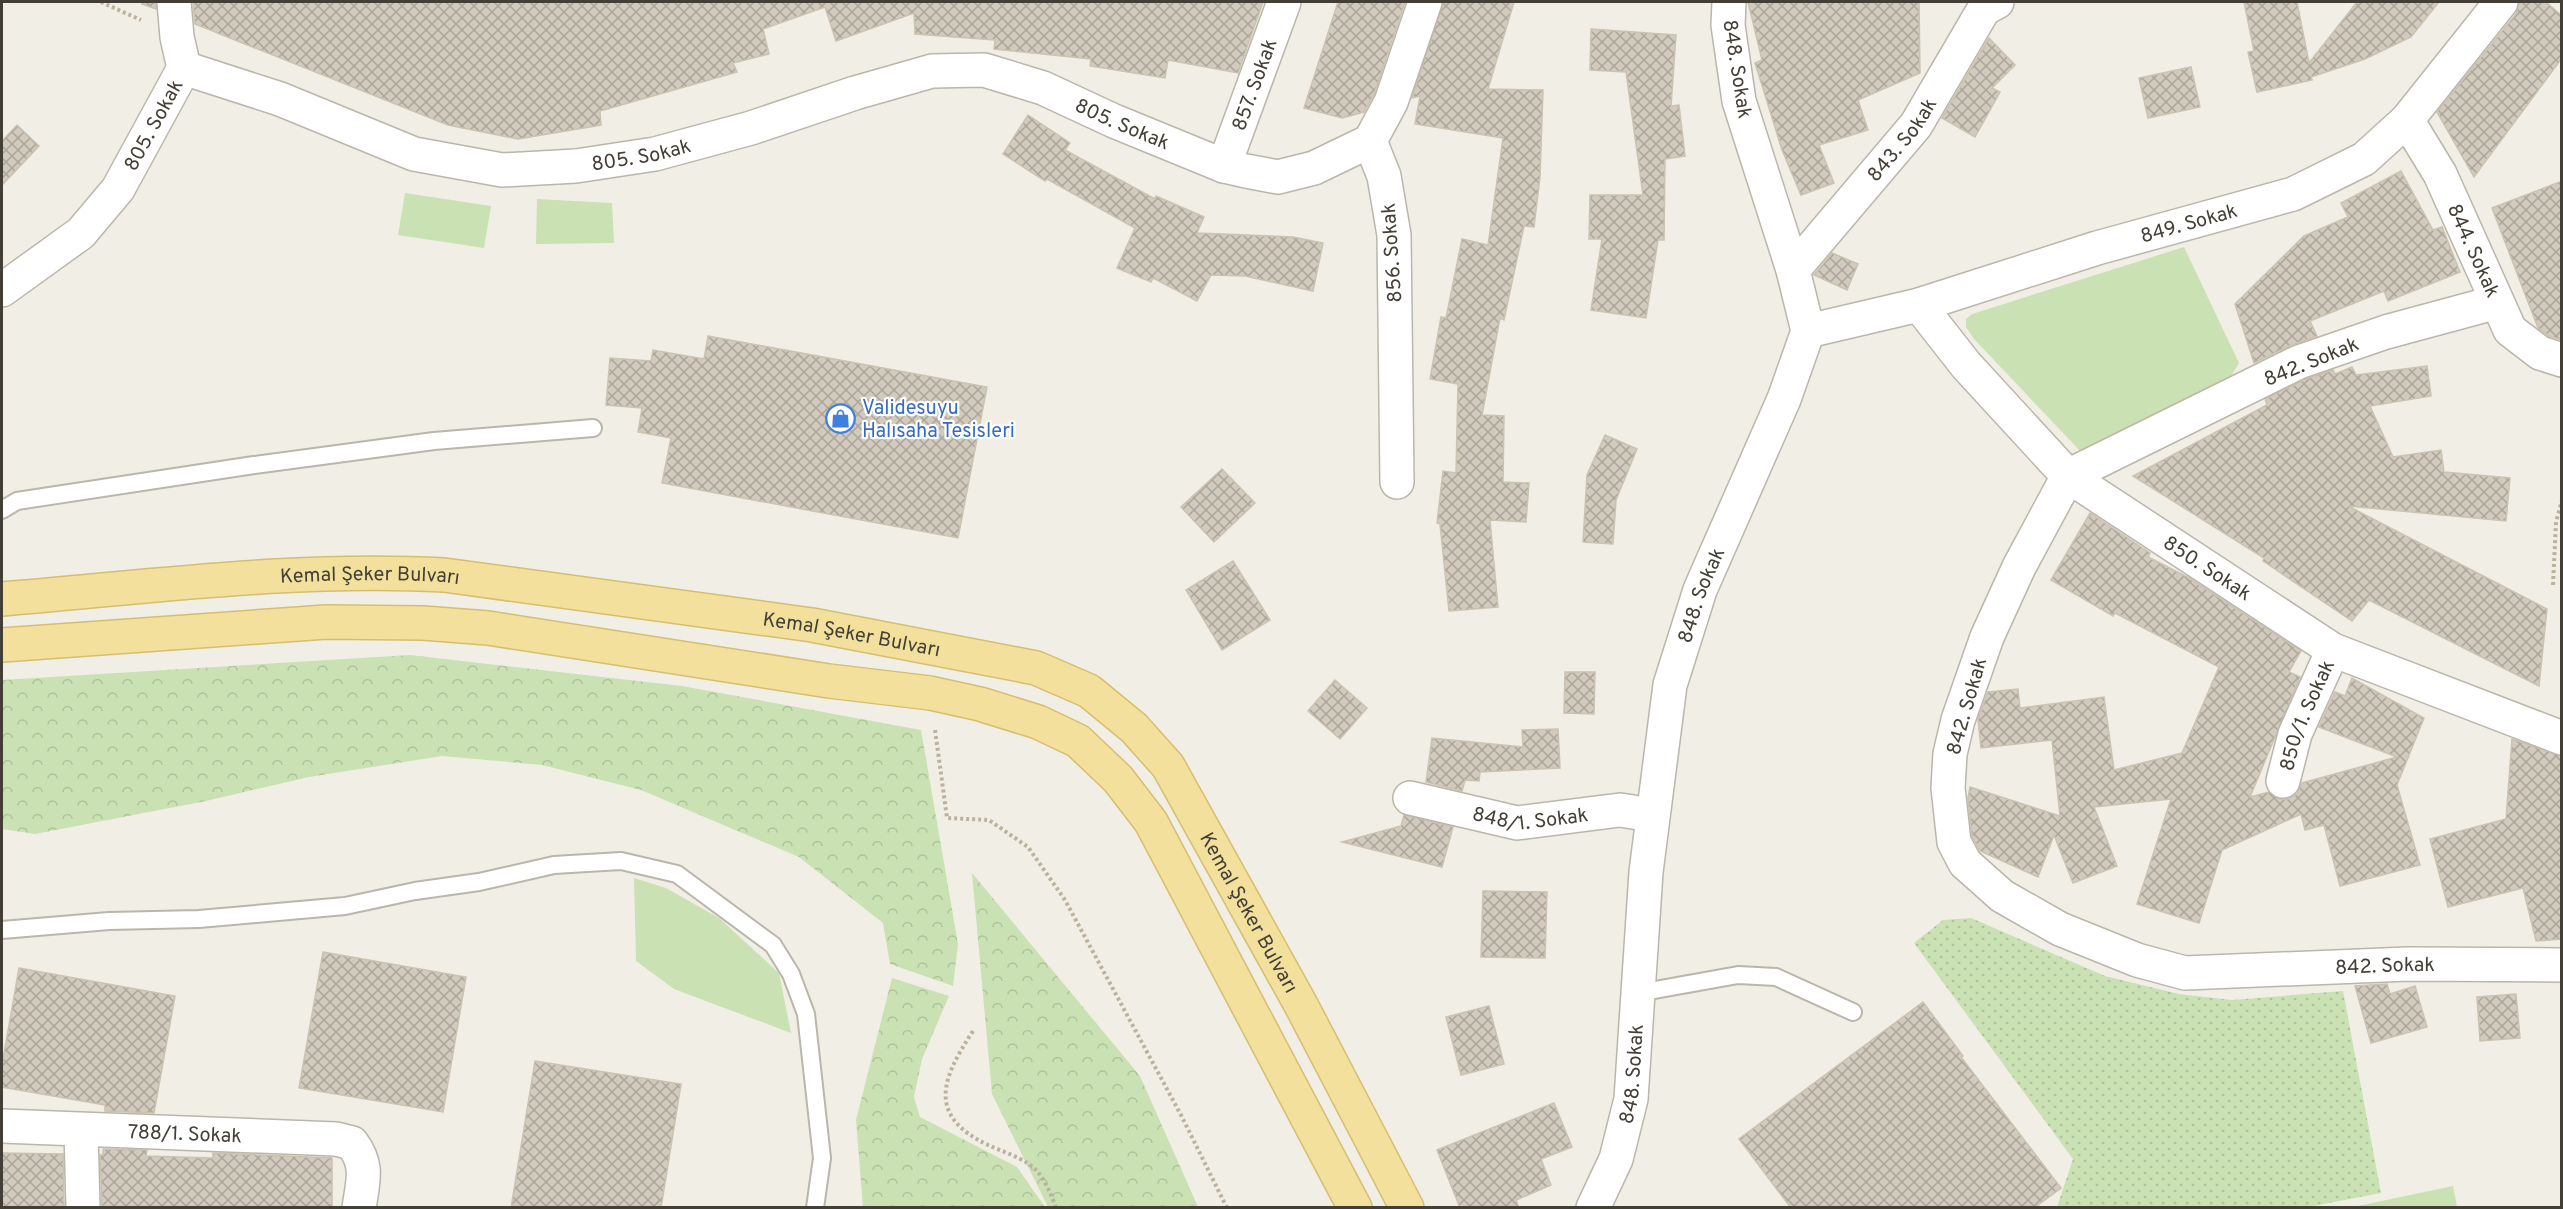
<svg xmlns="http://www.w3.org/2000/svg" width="2563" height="1209" viewBox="0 0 2563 1209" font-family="Overpass,sans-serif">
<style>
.grass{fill:url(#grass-dots)}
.forest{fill:url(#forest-crowns)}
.park{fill:#c9e1b3}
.building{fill:url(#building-cross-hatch);stroke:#cbc3b1;stroke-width:1.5}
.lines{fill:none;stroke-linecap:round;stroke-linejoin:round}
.service-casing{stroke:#bbb6aa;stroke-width:20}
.minor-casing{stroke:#bbb6aa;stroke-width:36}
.primary-casing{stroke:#d6be6f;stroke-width:36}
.path{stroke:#bbb29d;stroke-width:4;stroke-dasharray:3 3;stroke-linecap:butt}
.service{stroke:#fff;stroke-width:16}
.minor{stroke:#fff;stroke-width:33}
.primary{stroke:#f3e09d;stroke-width:33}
.labels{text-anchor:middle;stroke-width:4.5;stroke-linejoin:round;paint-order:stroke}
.street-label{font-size:20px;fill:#433f36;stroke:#fff}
.shop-label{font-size:20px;fill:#366cbe;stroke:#fff;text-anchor:start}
</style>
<defs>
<pattern id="grass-dots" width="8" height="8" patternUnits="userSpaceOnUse" patternTransform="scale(1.5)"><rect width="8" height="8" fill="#c9e1b3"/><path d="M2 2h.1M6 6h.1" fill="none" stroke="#aec29b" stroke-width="1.8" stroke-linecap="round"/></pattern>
<pattern id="forest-crowns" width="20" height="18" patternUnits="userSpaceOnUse" patternTransform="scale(1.5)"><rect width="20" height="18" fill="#c9e1b3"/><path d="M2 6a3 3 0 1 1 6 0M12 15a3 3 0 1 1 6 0" fill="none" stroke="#aec29b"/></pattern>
<pattern id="building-cross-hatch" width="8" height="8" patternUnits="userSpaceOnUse" patternTransform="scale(1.5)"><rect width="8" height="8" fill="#d1cabd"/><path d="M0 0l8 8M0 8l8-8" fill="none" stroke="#aba59a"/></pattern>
</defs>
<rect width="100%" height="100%" fill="#f1eee6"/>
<path class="grass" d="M1971,918L2105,976L2179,994L2232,1000L2343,991L2381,1193L2303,1208L2057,1207L2073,1159L1914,943L1943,920Z"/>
<g class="forest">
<path d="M410,655L682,686L921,730L958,944L953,986L890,964L883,923L799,857L641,790L542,765L442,756L309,777L206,801L35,834L2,829V680Z"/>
<path d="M972,873L1140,1076L1198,1207H1048L992,1094Z"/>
<path d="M892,978L949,996L922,1059L914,1097L920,1117L1017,1167L1045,1207H863L856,1120Z"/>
</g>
<g class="park">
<path d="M405,193L491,206L484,248L398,235Z"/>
<path d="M537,199L612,203L614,243L536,244Z"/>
<path d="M2184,247L2239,363L2226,384L2082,453L1974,339L1966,327V319L1972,314Z"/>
<path d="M634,878L666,888L719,918L779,973L791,1033L674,989L636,961Z"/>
<path d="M2453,1186L2457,1207H2353Z"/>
</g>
<g class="building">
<path d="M143,2H156V9L142,4Z"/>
<path d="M193,2H1263L1238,73L1168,60L1165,78L1090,66L1091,59L994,49L995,40L915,34L914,13L836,41L825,7L763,29L769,54L733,63L737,72L600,111L601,125L518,139L448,125L195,24Z"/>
<path d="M1338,2H1405L1374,94L1364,112L1342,118L1304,108Z"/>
<path d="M1443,2H1514L1488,89L1543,90L1540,177L1534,227L1524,226L1504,320L1500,318L1482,415L1504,416L1503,482L1529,483L1526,522L1490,520L1498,607L1449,611L1440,524L1437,523L1443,471L1456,473L1458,384L1430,379L1441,317L1446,318L1462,239L1488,245L1503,138L1415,124L1420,96L1412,98Z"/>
<path d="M1748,2H1919L1920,73L1858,100L1868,130L1819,145L1834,183L1801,195L1782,150L1755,63L1762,60Z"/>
<path d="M2244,2H2297L2309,63L2357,2H2439L2411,37L2365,59L2311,77L2312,80L2257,92L2248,52L2254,51Z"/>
<path d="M2519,2H2546L2562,16V58L2474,177L2437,112L2516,14Z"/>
<path d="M1591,29L1676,35L1671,106L1679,105L1685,156L1665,159L1664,240H1658L1646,318L1591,310L1602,239H1589L1590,195H1643L1626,72L1590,70Z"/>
<path d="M1989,38L2015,65L1992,88L2000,92L1975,137L1942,118Z"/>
<path d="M2191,67L2200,107L2148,118L2139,78Z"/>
<path d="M1028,115L1070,143L1065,150L1155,199L1156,196L1204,217L1197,233L1293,237L1323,243L1313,291L1245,276L1211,275L1197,301L1153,278L1151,282L1117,268L1135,228L1047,179L1045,181L1003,154Z"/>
<path d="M17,125L39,146L2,185V141Z"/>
<path d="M2401,171L2433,230L2442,227L2460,272L2388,301L2384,291L2310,321L2317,336L2291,345L2254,363L2235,304L2304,236L2348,217L2341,203Z"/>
<path d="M2562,181V340L2549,336L2538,328L2492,208Z"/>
<path d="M1832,253L1858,264L1847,290L1814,275Z"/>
<path d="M708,336L987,387L958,538L662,483L671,438L638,432L642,408L606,405L610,358L651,361L653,350L704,359Z"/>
<path d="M2427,366L2431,396L2370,406L2393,457L2441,450L2444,472L2510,478L2506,521L2348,506L2547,609L2539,686L2369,600L2352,621L2263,561L2264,558L2133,476L2267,405L2265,399L2306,379L2333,370L2335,374L2352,367L2356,375Z"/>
<path d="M1605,435L1637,449L1616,500L1613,544L1583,542L1587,475Z"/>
<path d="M1222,469L1255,503L1214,542L1181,507Z"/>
<path d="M2090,513L2150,553L2148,557L2189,578L2301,651L2289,672L2300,677L2250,797L2269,792L2278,799H2287L2297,794L2302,783L2397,757L2319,727L2335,692L2345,696L2352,678L2424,718L2397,785L2420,865L2340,886L2324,825L2305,830L2301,814L2222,850L2199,923L2137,904L2171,799L2094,807L2117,866L2073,883L2054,835L2038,877L1980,851L1972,836L1968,798L1970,787L2060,816L2052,740L1981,748L1978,719L1988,692L2018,689L2020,708L2104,697L2114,770L2182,753L2219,667L2115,613L2113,616L2051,580Z"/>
<path d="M1233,561L1270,620L1222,650L1186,590Z"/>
<path d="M1565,672H1595L1594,714L1564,713Z"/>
<path d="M1335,680L1367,708L1340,739L1308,711Z"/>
<path d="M1558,729L1560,768L1480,772L1479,781L1465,780L1462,791L1426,782L1432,738L1523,747L1522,730Z"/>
<path d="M2512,739L2562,756V939L2536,941L2523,888L2448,907L2430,839L2506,819Z"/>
<path d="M1404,815L1453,827L1442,867L1342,842L1401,826Z"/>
<path d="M1483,891L1547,892L1545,958L1481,957Z"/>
<path d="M323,952L466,977L443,1112L299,1088Z"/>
<path d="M19,968L175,996L154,1113L105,1111V1105L2,1087V1065Z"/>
<path d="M2387,984L2390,994L2415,986L2427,1027L2371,1043L2355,986Z"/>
<path d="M2516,994L2520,1038L2480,1041L2477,997Z"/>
<path d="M1923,1002L1963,1056L1961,1057L2061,1188L2034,1208H1791L1739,1139Z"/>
<path d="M1489,1006L1504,1064L1461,1075L1446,1017Z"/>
<path d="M535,1061L681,1084L661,1208H511Z"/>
<path d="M1554,1103L1572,1147L1541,1159L1551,1185L1516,1200L1519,1208H1460L1437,1150Z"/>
<path d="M103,1149L147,1150L146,1156L213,1158V1153L332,1158V1208H102L100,1155H103Z"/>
<path d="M2,1153L63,1154L64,1208H2Z"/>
</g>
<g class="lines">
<defs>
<g id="service">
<path d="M2,510L17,501L254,465L434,441L593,428"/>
<path d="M2,930L109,921L199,919L345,906L415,891L479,882L554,865L621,861L677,874L773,945L791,974L806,1014L822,1158L815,1208"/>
<path d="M1638,993L1738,975L1776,977L1853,1012"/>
</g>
<g id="minor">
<path d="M174,2L177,37L184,68"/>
<path id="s1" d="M2407,120L2440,174L2510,330L2540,353L2562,360"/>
<path id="s2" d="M1224,166L1284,2"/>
<path id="s3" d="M1793,270L1916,125L1984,9L1997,2"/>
<path id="s4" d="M2,290L81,233L118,189L184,68L280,99L414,154L502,170L576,166L655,154L751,128L855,93L932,71L984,70L1043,88L1114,121L1224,166L1246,171L1278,177L1314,168L1370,141"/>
<path id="s5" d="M2497,302L2386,332L2299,362L2068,476L2019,567L1987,637L1958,720L1950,754L1948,788L1954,842L1965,863L2002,896L2060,929L2137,960L2185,973L2408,964L2562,965"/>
<path id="s6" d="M1919,305L1966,365L2068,476L2333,650L2562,738"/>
<path id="s7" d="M1808,331L1919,305L2097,248L2293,194L2364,159L2407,120L2501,2"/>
<path d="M1397,482L1394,235L1384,176L1370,141L1391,102L1425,2"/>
<path id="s8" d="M2283,781L2295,734L2333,650"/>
<path id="s9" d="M1410,798L1517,823L1620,810L1652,815"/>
<path id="s10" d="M2,1126L336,1139L352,1143C369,1166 363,1180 359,1208"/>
<path d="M81,1130L83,1208"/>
<path id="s11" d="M1593,1208L1616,1159L1631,1099L1646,872L1670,685L1700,590L1784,399L1808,331L1793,270L1739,101L1728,25L1729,2"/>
</g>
<g id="primary">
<path id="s12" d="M2,599C148,587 297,567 444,575L812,625L1036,668L1089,691L1134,728L1168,766L1301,1005L1407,1208"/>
<path d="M2,645L326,622L423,623L488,628L829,681L930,693L980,704L1038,722L1078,741L1118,779L1151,822L1355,1208"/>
</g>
</defs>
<use href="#service" class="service-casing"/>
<use href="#minor" class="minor-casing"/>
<use href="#primary" class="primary-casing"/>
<g class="path">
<path d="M101,2L141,20"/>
<path d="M2553,585L2556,522L2562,500"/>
<path d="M935,730L947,818L989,820L1028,847L1065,900L1181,1115L1227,1208"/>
<path d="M973,1031C943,1077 925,1115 988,1145C1003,1152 1025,1158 1037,1171C1045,1180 1052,1196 1056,1208"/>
</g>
<use href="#service" class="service"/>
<use href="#minor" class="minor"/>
<use href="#primary" class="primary"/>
</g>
<defs>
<symbol id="shop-ring" viewBox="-11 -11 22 22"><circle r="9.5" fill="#fff" stroke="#3f7fe0" stroke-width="1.5"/><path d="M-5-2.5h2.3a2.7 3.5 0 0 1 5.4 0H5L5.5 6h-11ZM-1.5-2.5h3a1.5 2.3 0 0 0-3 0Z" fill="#3f7fe0"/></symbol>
</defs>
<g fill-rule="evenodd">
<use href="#shop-ring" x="824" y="402" width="33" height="33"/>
</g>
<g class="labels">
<g class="street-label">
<text transform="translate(1738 69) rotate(81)" y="7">848. Sokak</text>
<text dy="7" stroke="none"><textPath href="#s2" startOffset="87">857. Sokak</textPath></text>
<text dy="7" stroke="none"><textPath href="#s4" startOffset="1272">805. Sokak</textPath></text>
<text dy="7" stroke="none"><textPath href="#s4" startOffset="228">805. Sokak</textPath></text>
<text dy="7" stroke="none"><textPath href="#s3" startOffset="170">843. Sokak</textPath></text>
<text dy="7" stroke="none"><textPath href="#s4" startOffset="768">805. Sokak</textPath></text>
<text dy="7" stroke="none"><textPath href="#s7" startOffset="396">849. Sokak</textPath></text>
<text dy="7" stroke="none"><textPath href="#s1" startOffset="147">844. Sokak</textPath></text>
<text transform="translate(1391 253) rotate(-94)" y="7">856. Sokak</text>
<text transform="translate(2311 361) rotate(-22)" y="7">842. Sokak</text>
<text dy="7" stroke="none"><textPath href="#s6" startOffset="394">850. Sokak</textPath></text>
<text dy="7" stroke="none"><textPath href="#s12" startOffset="369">Kemal Şeker Bulvarı</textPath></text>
<text dy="7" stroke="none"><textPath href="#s11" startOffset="627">848. Sokak</textPath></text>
<text dy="7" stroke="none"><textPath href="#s12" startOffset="855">Kemal Şeker Bulvarı</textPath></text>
<text transform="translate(1966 706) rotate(-74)" y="7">842. Sokak</text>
<text dy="7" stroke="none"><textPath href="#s8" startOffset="70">850/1. Sokak</textPath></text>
<text dy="7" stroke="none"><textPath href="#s9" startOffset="123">848/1. Sokak</textPath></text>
<text dy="7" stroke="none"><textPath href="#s12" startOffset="1377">Kemal Şeker Bulvarı</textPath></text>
<text dy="7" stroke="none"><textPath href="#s5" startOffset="1329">842. Sokak</textPath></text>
<text dy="7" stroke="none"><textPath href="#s11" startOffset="141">848. Sokak</textPath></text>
<text dy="7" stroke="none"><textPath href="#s10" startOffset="183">788/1. Sokak</textPath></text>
</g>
<g class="shop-label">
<text x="862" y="414">Validesuyu<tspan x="862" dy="23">Halısaha Tesisleri</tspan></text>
</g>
</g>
<rect width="2563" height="1209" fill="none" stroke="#433f36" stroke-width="6"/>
</svg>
